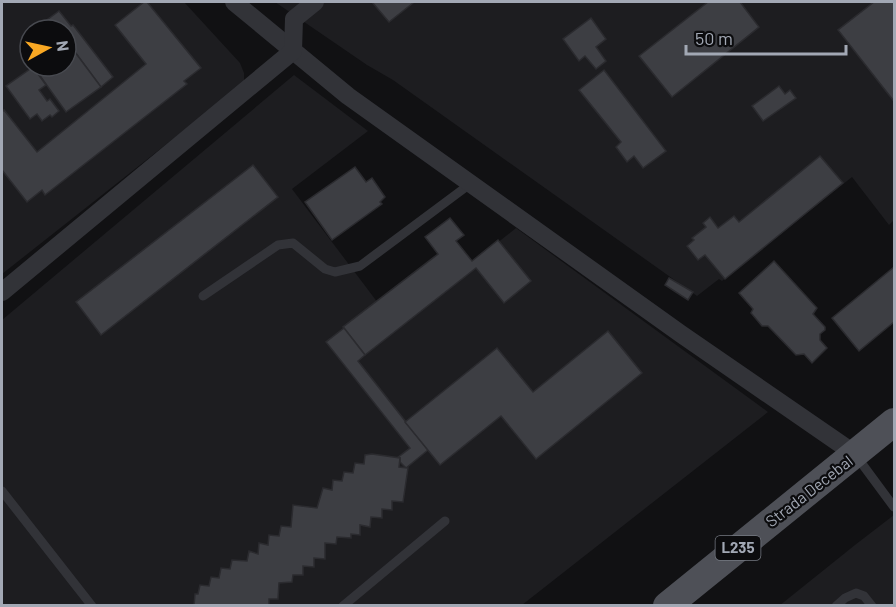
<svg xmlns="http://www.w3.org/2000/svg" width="896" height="607" viewBox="0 0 896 607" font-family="Barlow,sans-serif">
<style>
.built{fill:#1d1d20;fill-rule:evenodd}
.building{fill:#3d3e43;stroke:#2b2b2f;stroke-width:1.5}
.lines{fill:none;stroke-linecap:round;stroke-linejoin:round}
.service{stroke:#323338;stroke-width:9}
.minor{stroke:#323338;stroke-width:18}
.primary{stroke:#4e5057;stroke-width:28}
.labels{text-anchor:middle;stroke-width:4.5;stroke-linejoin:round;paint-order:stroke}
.shield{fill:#0c0c0e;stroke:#757982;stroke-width:1.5}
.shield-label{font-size:15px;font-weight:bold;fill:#a2a8b4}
.street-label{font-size:16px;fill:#a2a8b4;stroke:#0c0c0e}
</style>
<rect width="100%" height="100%" fill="#111113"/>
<g class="built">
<path d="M2,2H184L240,63L244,73V81L240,86L2,274ZM30,30H66V66H30Z"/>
<path d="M275,2H894V220L889,225L852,177L722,281L719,279L697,296L393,80L367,65Z"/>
<path d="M294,75L368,131L292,189L378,303L471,264L516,228L768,412L522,605L2,606V320Z"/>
<path d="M894,515V605L779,606L855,545Z"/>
</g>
<g class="building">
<path d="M144,2H147L201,68L184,81L187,84L45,195L42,190L27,202L2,170V112L4,110L37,152L146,64L115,25Z"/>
<path d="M372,2H412L413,3L389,22Z"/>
<path d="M708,2H740L759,27L672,97L639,56Z"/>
<path d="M874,2H894V99L893,100L838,30Z"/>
<path d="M59,11L71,26L73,25L113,77L101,87L66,40V30H43L40,25Z"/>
<path d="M591,18L606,39L596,47L606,61L596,69L585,56L579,61L563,39Z"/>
<path d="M66,40L101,87L66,112L33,66H66Z"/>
<path d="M33,67L46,85L39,90L47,101L50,99L59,111L52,117L50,115L42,121L37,114L30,119L6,86Z"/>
<path d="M604,70L666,151L643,168L634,156L627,162L616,147L621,142L579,90Z"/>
<path d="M779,86L785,94L790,90L796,98L763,121L752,106Z"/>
<path d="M820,156L843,183L725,279L705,255L698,260L687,246L694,240L692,238L706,227L703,223L710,217L718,228L734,216L739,222Z"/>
<path d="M253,165L278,197L101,335L76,302Z"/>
<path d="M355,167L366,182L372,178L385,197L380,202L382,204L332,240L305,202Z"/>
<path d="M450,218L464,235L456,241L472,261L498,240L531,281L504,303L476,268L365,355L343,327L438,254L425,237Z"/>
<path d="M774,261L817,308L813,314L825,327V330L820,334V340L827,348L812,363L804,354L796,355L768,326H762L751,313L753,309L739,293Z"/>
<path d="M894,267V322L859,351L832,318Z"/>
<path d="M669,278L693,292L688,300L665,285Z"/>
<path d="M344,328L365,355L358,361L428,450L406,468L400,462V458H397L410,448L326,342Z"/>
<path d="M608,331L642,373L536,459L501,416L440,465L405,422L497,348L533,392Z"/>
<path d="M372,454L400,458L399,467L408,468L403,502L392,501V510L382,509V518L371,517L370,527L360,525V535L351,534V538L337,537L336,544L325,543V559L314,558V567L303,566V575H293L292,582L279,583L278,599H269V606H194L195,594H198L200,585L209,586L211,577L219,578L221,568L230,569L232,560L247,561L249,551L258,554L259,543L268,545L269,535L279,536L281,526L291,527L293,505L317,508L323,488L332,490L333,480L342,481L344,472L353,473L355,463L364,464L365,455Z"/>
</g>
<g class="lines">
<g class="service">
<path d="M203,296L278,245L293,243L325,269L335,272L360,266L470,184"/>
<path d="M857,457L894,507"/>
<path d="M2,491L92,606"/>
<path d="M343,606L445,521"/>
<path d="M836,606L845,598L856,593L864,596L872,606"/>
</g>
<g class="minor">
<path d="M234,2L348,96L681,334L855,454"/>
<path d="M2,292L293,51L294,19L315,2"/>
</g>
<path class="primary" d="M667,606L894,422"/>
</g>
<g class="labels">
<rect class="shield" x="715.5" y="536" width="45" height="24" rx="4.5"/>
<g class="shield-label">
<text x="738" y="553">L235</text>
</g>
<g class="street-label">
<text transform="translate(809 491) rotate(-38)" y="6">Strada Decebal</text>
</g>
</g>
<rect width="896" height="607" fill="none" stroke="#a2a8b4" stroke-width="6"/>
<g transform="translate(48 48) rotate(82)"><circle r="28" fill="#0c0c0e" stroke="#484a50" stroke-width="1.5"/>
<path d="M0-4.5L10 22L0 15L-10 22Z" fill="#f9a823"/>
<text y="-9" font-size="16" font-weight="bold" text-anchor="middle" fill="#a2a8b4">N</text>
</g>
<path d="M686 45v9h160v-9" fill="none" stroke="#a2a8b4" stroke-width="3"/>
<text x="695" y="45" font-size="18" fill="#a2a8b4" stroke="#0c0c0e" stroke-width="4.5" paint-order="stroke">50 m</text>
</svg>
